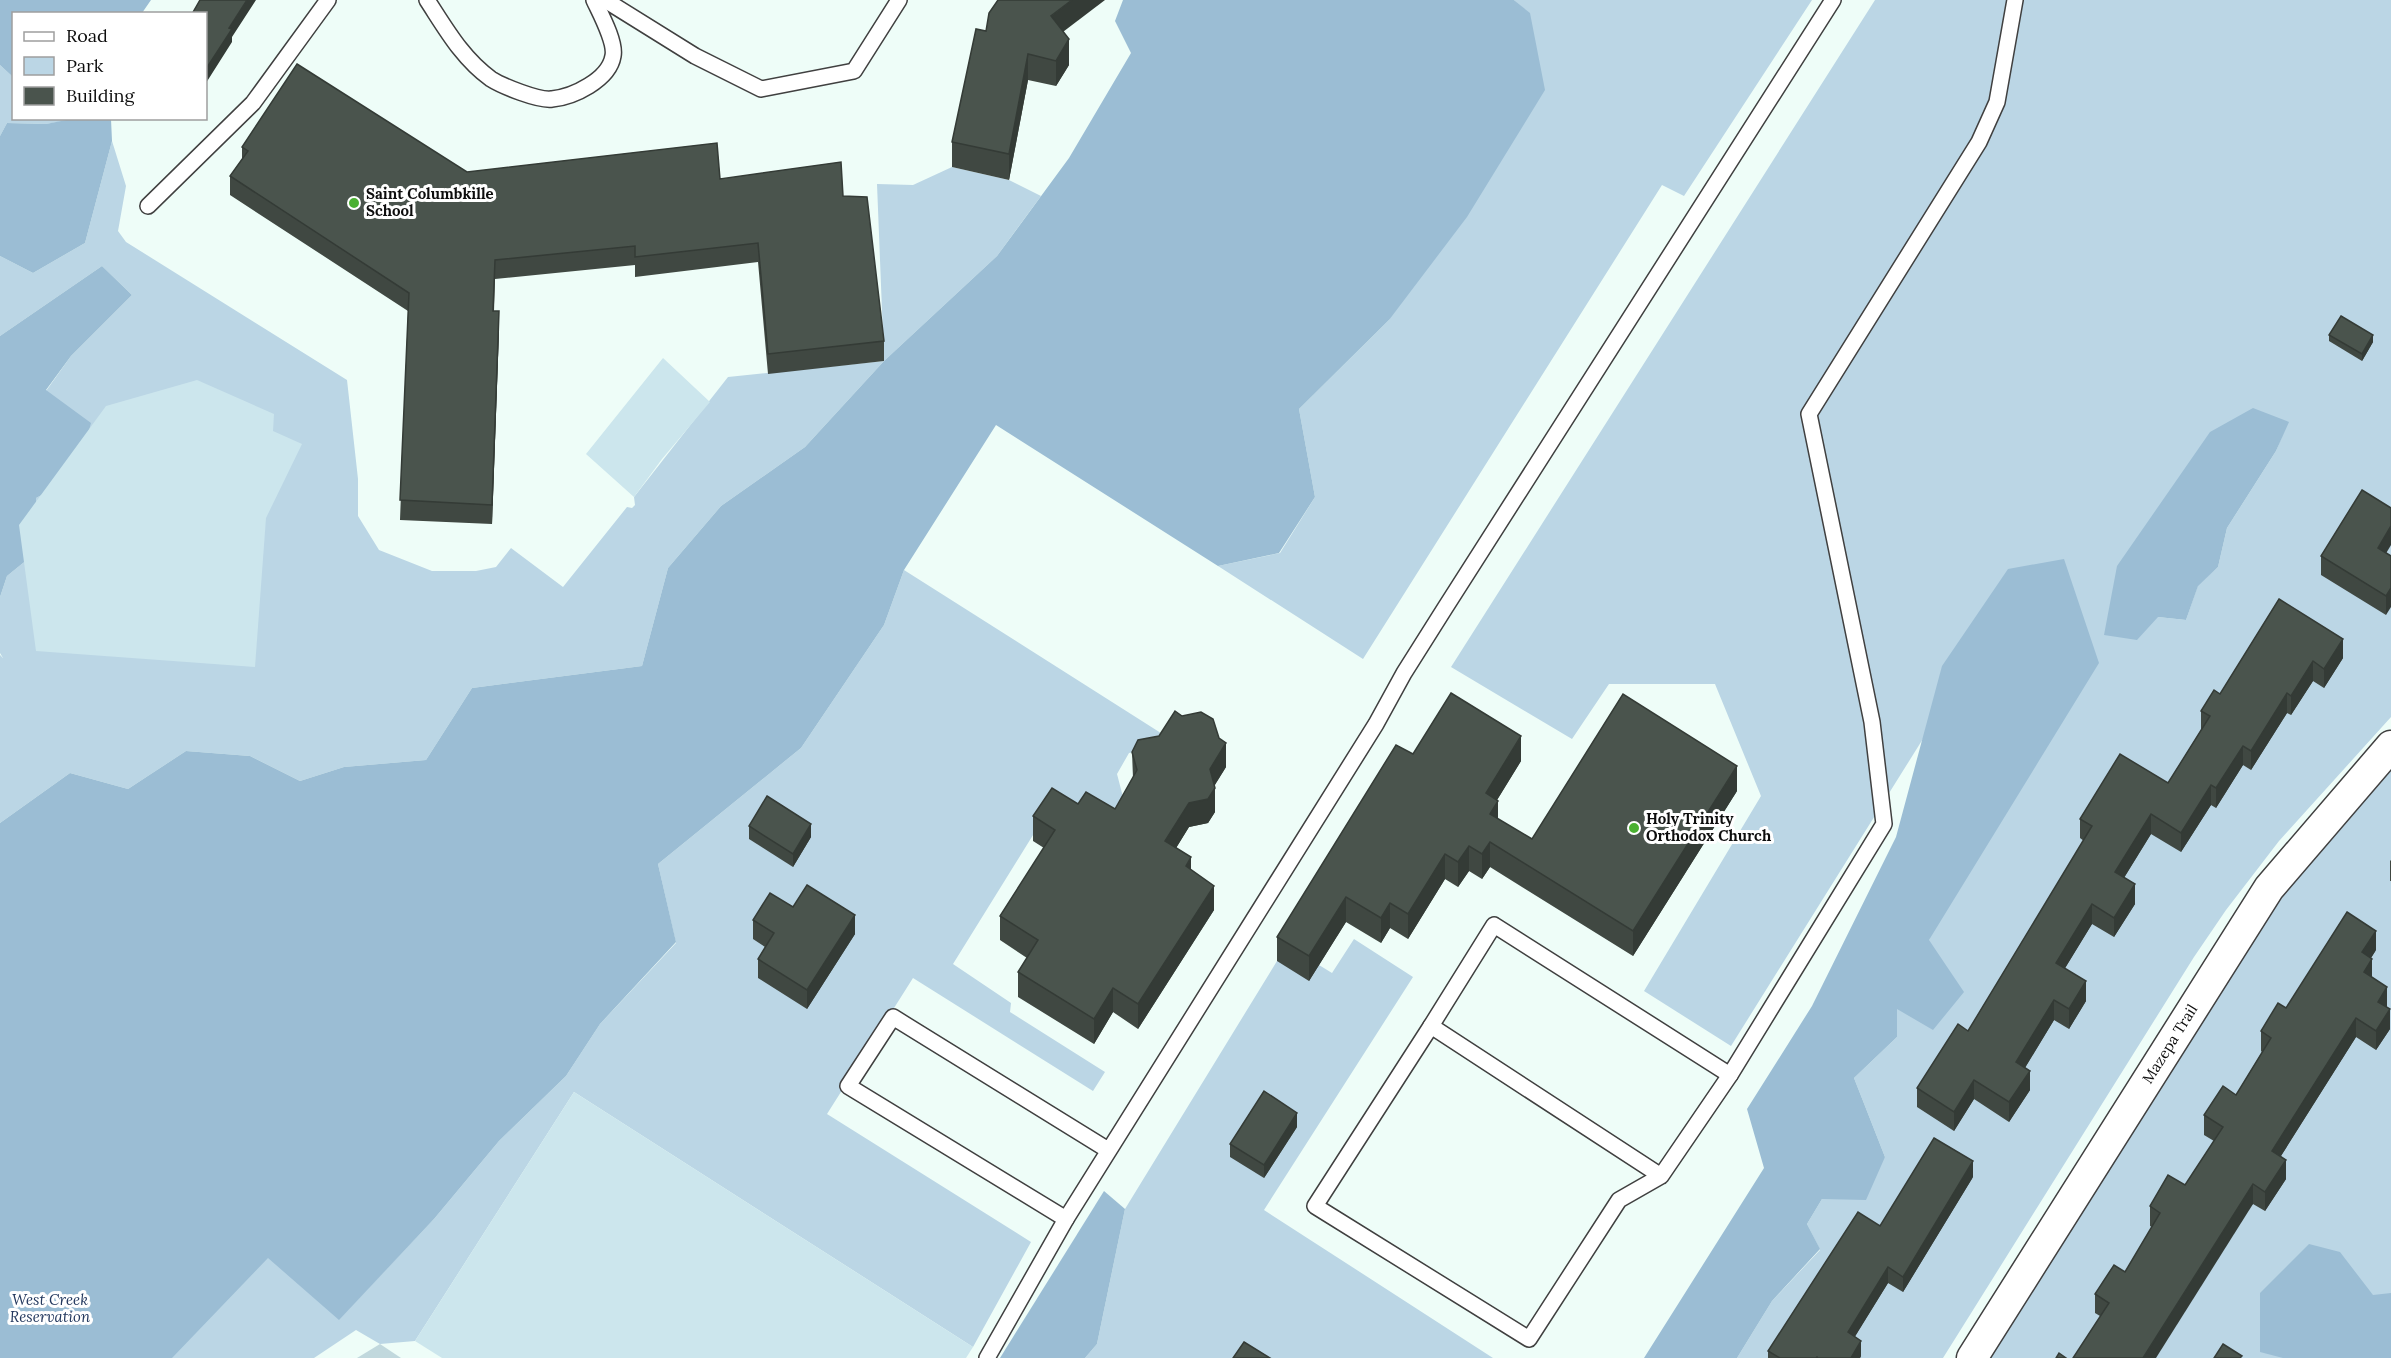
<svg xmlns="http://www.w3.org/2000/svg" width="2391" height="1358" viewBox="0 0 2391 1358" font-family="Lora,serif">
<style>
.green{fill:#bbd6e5;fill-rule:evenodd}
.forest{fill:#9bbdd4}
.cemetery{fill:#c1d8dd}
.pitch{fill:#cce6ed}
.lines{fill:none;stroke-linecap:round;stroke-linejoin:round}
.lane-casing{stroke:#404040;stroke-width:18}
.street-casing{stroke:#404040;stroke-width:33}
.lane{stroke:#fff;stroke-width:15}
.street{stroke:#fff;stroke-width:30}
.wall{fill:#404842}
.shaded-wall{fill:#343b36}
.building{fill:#4a544d;stroke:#343b36;stroke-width:1.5}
.poi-dot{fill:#4ab031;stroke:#fff;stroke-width:2}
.labels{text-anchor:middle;stroke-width:6;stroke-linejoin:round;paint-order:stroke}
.poi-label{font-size:15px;font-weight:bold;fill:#0d0d0d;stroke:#fff;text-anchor:start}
.street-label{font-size:15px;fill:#0d0d0d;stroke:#fff}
.park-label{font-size:15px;font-style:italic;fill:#23385e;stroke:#fff}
</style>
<rect width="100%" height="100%" fill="#eefdf8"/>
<g class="green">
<path d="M1514,0H1812L1684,196L1662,185L1363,659L1218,566L1280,553L1315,497L1299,409L1389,320L1530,14Z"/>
<path d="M1875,0H2391V717L2279,841L2226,910L2194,957L1943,1358H1737L1772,1301L1820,1250L1807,1224L1822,1199L1885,1157L1854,1078L1897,1037V1008L1929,940L2031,566L1731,1046L1644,991L1761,796L1715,684H1609L1572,739L1451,667ZM2288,422L2276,451L2227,528L2218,567L2198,585L2186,620L2158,617Z"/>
<path d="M0,65L13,77L14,118L76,119L46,124L7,123L0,136Z"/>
<path d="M112,141L126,186L118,231L126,242L347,380L358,479V516L379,550L432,571H476L496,567L511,548L563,587L627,507L632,508L635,505L634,497L728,377L884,361L877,184L913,185L952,167L1009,180L1041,196L997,256L884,361L805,447L721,506L668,568L642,666L472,688L426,760L344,767L300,781L250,756L186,751L128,789L70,773L0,823V655L3,658L0,653V597L7,576L39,550L36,498L76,477L46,391L71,356L132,295L102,266L0,336V256L33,273L85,243Z"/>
<path d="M904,570L1164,735L1156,748L1129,753L1117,774L1123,797L1105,824L1051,806L953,964L1011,1003L1010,1012L1105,1072L1093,1091L913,978L827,1114L1031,1242L973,1347L574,1092L415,1341L380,1344L356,1330L314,1358H0V1219L268,1257L339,1319L434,1219L499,1141L566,1076L600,1024L676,943L658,864L801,748L884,625Z"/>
<path d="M2391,770V1358H1986L2281,896Z"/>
<path d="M1354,939L1413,977L1264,1210L1493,1358H1085L1097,1344L1125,1209L1277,961L1319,965L1332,973Z"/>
</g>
<g class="forest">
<path d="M0,0H151L142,13L14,14L13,77L0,65Z"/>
<path d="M1123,0H1514L1530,13L1545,90L1467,217L1389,320L1299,409L1315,497L1279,553L1218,566L996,425L904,570L884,625L801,748L658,864L676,942L600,1024L566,1076L499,1141L434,1219L339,1320L268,1258L172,1358H0V823L70,773L128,789L186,751L250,756L300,781L344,767L426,760L472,688L642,666L668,568L721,506L805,447L884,361L997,256L1069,158L1131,53L1115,21Z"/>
<path d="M76,118L111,119L112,141L85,243L33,273L0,256V136L7,123L46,124Z"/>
<path d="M102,266L132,295L71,356L46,390L91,423L76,477L36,498L39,550L7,576L0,597V336Z"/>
<path d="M2253,408L2289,422L2276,451L2227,528L2218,567L2198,586L2186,620L2158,617L2137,640L2104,635L2117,566L2210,432Z"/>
<path d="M2064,559L2099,663L1929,940L1964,992L1933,1030L1897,1009V1037L1854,1078L1885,1157L1866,1200L1822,1199L1807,1224L1820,1249L1772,1301L1737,1358H1644L1764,1168L1747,1109L1812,1006L1896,837L1942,666L2008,569Z"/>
<path d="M1104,1191L1125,1209L1097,1344L1085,1358H1000Z"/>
<path d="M2309,1244L2340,1252L2373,1295L2391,1293V1358H2283L2260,1352V1293Z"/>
</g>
<path class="cemetery" d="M380,1344L401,1358H357Z"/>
<g class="pitch">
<path d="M663,358L710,402L662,459L634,497L586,454Z"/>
<path d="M197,380L274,414L273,431L302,444L266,518L255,667L36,651L19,525L106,406Z"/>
<path d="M574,1092L973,1347L966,1358H442L415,1341Z"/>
</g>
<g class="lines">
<defs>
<g id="lane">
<path d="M427,0C446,29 462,58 491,79C502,86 539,101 552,99C573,97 609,80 613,56C616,42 600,13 594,0"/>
<path d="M605,0L695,56L761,89L854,71L899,0"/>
<path d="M148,206L253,103L328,0"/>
<path d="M1431,1026L1494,925L1730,1075"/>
<path d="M1108,1150L893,1017L848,1086L1066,1219L1376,724L1404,673L1445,608L1833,0"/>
<path d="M1661,1176L1431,1026L1315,1206L1529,1339L1619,1200L1661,1176L1730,1075L1884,824L1872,722L1809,414L1979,142L1997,102L2015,0"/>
<path d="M987,1358L1066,1219"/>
</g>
<path id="street" d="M1972,1358L2269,888L2391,746"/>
</defs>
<use href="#lane" class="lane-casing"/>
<use href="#street" class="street-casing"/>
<use href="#lane" class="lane"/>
<use href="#street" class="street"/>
</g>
<g class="wall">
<path d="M986,31L1064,32L1069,65L1056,86L1028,80L1009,180L952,167V142Z"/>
<path d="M242,147L467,172L720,179L843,196L884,341V361L768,374L758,262L635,277V265L495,279L494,311L499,330L492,524L400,520L408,311L230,195V176L242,159Z"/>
<path d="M2329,335L2373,342L2362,361L2329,341Z"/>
<path d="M2386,553L2391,556L2386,615L2321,575V556Z"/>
<path d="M2279,599L2343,658L2324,688L2313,681L2291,715L2287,713L2251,770L2243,765L2216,808L2211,805L2181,852L2151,834L2124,878L2135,904L2114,937L2092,924L2065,968L2086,1001L2069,1029L2054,1020L2025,1068L2030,1090L2009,1122L1974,1099L1954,1131L1917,1107V1088L1968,1031L2084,841L2080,838V819L2168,783L2201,730V711L2220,694Z"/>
<path d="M1182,716L1226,767L1214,786L1215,812L1208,823L1189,827L1176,848L1191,870L1214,910L1138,1029L1113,1012L1094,1044L1018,997V972L1027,958L1000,940V916L1044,848L1033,841V816L1078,804L1115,809L1133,778L1132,752L1159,736Z"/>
<path d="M1413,754L1521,761L1497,800L1498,819L1532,839L1737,791L1633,956L1490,867L1482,879L1469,871L1458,887L1445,879L1408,939L1390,928L1381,943L1346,922L1309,981L1277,961V937Z"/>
<path d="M749,826L811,837L793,867L749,839Z"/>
<path d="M2391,860V881H2390V861Z"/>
<path d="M793,907L855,934L807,1009L758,978V959L765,947L753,939V920Z"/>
<path d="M2376,950L2371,958L2372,977L2387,1006V1007L2390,1029L2376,1050L2356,1037L2281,1156L2286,1179L2265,1211L2253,1204L2100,1316L2095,1313V1294L2125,1272L2152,1227L2150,1226V1206L2185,1185L2214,1141L2204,1135V1115L2236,1095L2262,1052L2261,1051V1031L2286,1008Z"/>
<path d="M1297,1127L1264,1178L1230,1157V1144Z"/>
<path d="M1973,1177L1903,1292L1888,1283L1855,1336L1861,1356L1860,1358H1768V1351L1880,1226Z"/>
</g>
<g class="shaded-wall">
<path d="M247,0H256L232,37V42L206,83V69L229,28Z"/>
<path d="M1072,0H1105L1051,41V16Z"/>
<path d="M1069,39V65L1056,86V61Z"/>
<path d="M1028,54V80L1009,180V154Z"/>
<path d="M499,311V330L492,524V505Z"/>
<path d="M2373,335V342L2362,361V354Z"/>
<path d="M2391,526V545L2378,567V548Z"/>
<path d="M2391,588V607L2386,615V596Z"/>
<path d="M2343,639V658L2324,688V669Z"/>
<path d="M2313,661V681L2291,715V696Z"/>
<path d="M2287,693V713L2251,770V751Z"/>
<path d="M1521,736V761L1486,818V793Z"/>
<path d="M1226,743V767L1210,793V769Z"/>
<path d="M2243,746V765L2216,808V788Z"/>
<path d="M1737,766V791L1633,956V931Z"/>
<path d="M2211,785V805L2181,852V833Z"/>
<path d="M1215,788V812L1208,823L1189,827L1165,866V841L1189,803Z"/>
<path d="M1498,801V826L1490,814Z"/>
<path d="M2151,814V834L2115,892V872Z"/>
<path d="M811,824V837L793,867V854Z"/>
<path d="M1490,842V867L1482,879V854Z"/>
<path d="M1469,846V871L1458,887V862Z"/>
<path d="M1445,854V879L1408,939V914Z"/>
<path d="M1191,857V881L1186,866Z"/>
<path d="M2135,884V904L2114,937V918Z"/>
<path d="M1214,886V910L1138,1029V1004Z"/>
<path d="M1346,897V922L1309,981V956Z"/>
<path d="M1390,903V928L1381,943V918Z"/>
<path d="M2092,904V924L2056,983V963Z"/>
<path d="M855,915V934L807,1009V990Z"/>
<path d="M2376,931V950L2362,972V952Z"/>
<path d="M2372,959V978L2364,972Z"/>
<path d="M2086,981V1001L2069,1029V1009Z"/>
<path d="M2387,987V1006L2378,1021V1002Z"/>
<path d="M1113,988V1012L1094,1044V1019Z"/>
<path d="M2054,1000V1020L2016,1082V1062Z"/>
<path d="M2390,1009V1029L2376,1050V1031Z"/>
<path d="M2356,1018V1037L2272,1170V1151Z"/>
<path d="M2030,1071V1090L2009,1122V1102Z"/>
<path d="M1974,1080V1099L1954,1131V1112Z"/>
<path d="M1297,1113V1127L1264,1178V1165Z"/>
<path d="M2286,1160V1179L2265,1211V1192Z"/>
<path d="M1973,1161V1177L1903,1292V1277Z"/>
<path d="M2253,1184V1204L2156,1358H2143Z"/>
<path d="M1888,1267V1283L1848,1348V1332Z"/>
<path d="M1861,1341V1356L1860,1358H1851Z"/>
</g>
<g class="building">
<path d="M200,0H247L229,28L232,29L206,69V14H192Z"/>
<path d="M998,0H1072L1051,16L1069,39L1056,61L1028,54L1009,154L952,142L976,29L986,31L989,13Z"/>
<path d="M297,64L467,172L717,143L720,179L841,162L843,196L867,197L884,341L768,354L758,243L635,257V246L495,260L493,311H499L492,505L400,500L409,293L230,176L248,151L242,147Z"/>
<path d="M2341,316L2373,335L2362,354L2329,335Z"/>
<path d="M2362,490L2391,508V526L2378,548L2391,556V588L2386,596L2321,556Z"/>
<path d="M2279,599L2343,639L2324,669L2313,661L2291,696L2287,693L2251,751L2243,746L2216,788L2211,785L2181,833L2151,814L2115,872L2135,884L2114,918L2092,904L2056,963L2086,981L2069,1009L2054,1000L2016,1062L2030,1071L2009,1102L1974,1080L1954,1112L1917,1088L1958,1024L1968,1031L2092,826L2080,819L2120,754L2168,783L2210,716L2201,711L2214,690L2220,694Z"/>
<path d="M1451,693L1521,736L1486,793L1498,801L1490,814L1532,839L1623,694L1737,766L1633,931L1490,842L1482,854L1469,846L1458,862L1445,854L1408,914L1390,903L1381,918L1346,897L1309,956L1277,937L1396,745L1413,754Z"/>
<path d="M1175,711L1182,716L1201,712L1213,719L1219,738L1226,743L1210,769L1215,788L1208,799L1189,803L1165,841L1191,857L1186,866L1214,886L1138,1004L1113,988L1094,1019L1018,972L1038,940L1000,916L1055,830L1033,816L1052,788L1078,804L1086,792L1115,809L1137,770L1132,752L1138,740L1159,736Z"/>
<path d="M767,796L811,824L793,854L749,826Z"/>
<path d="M807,885L855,915L807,990L758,959L774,933L753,920L770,893L793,907Z"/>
<path d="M2347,912L2376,931L2362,952L2372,959L2364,972L2387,987L2378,1002L2390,1009L2376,1031L2356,1018L2272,1151L2286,1160L2265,1192L2253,1184L2143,1358H2073L2109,1303L2095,1294L2114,1265L2125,1272L2160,1213L2150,1206L2168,1175L2185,1185L2223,1127L2204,1115L2223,1086L2236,1095L2271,1038L2261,1031L2278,1003L2286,1008Z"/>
<path d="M1264,1091L1297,1113L1264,1165L1230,1144Z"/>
<path d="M1934,1138L1973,1161L1903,1277L1888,1267L1848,1332L1861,1341L1851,1358H1818L1817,1357L1816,1358H1780L1768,1351L1858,1212L1880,1226Z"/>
<path d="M1244,1342L1270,1358H1233Z"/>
<path d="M2223,1344L2242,1356L2240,1358H2214Z"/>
<path d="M2059,1353L2066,1358H2056Z"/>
</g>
<g class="poi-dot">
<circle cx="354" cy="203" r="6"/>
<circle cx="1634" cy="828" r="6"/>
</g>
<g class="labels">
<g class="poi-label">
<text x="366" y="199">Saint Columbkille<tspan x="366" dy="17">School</tspan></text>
<text x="1646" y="824">Holy Trinity<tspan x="1646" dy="17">Orthodox Church</tspan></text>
</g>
<g class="street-label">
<text transform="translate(2170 1044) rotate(-58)" y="5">Mazepa Trail</text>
</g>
<g class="park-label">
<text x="50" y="1305">West Creek<tspan x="50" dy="17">Reservation</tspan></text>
</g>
</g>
<rect x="12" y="12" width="195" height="108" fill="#ffffff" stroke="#9e9e9e" stroke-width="1.5"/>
<rect x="24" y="32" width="30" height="9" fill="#ffffff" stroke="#9e9e9e" stroke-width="1.5"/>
<text x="66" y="42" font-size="18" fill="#0d0d0d">Road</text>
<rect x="24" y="57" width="30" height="18" fill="#bbd6e5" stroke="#9e9e9e" stroke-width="1.5"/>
<text x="66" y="72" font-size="18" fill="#0d0d0d">Park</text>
<rect x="24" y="87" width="30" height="18" fill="#4a544d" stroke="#9e9e9e" stroke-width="1.5"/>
<text x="66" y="102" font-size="18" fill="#0d0d0d">Building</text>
</svg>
